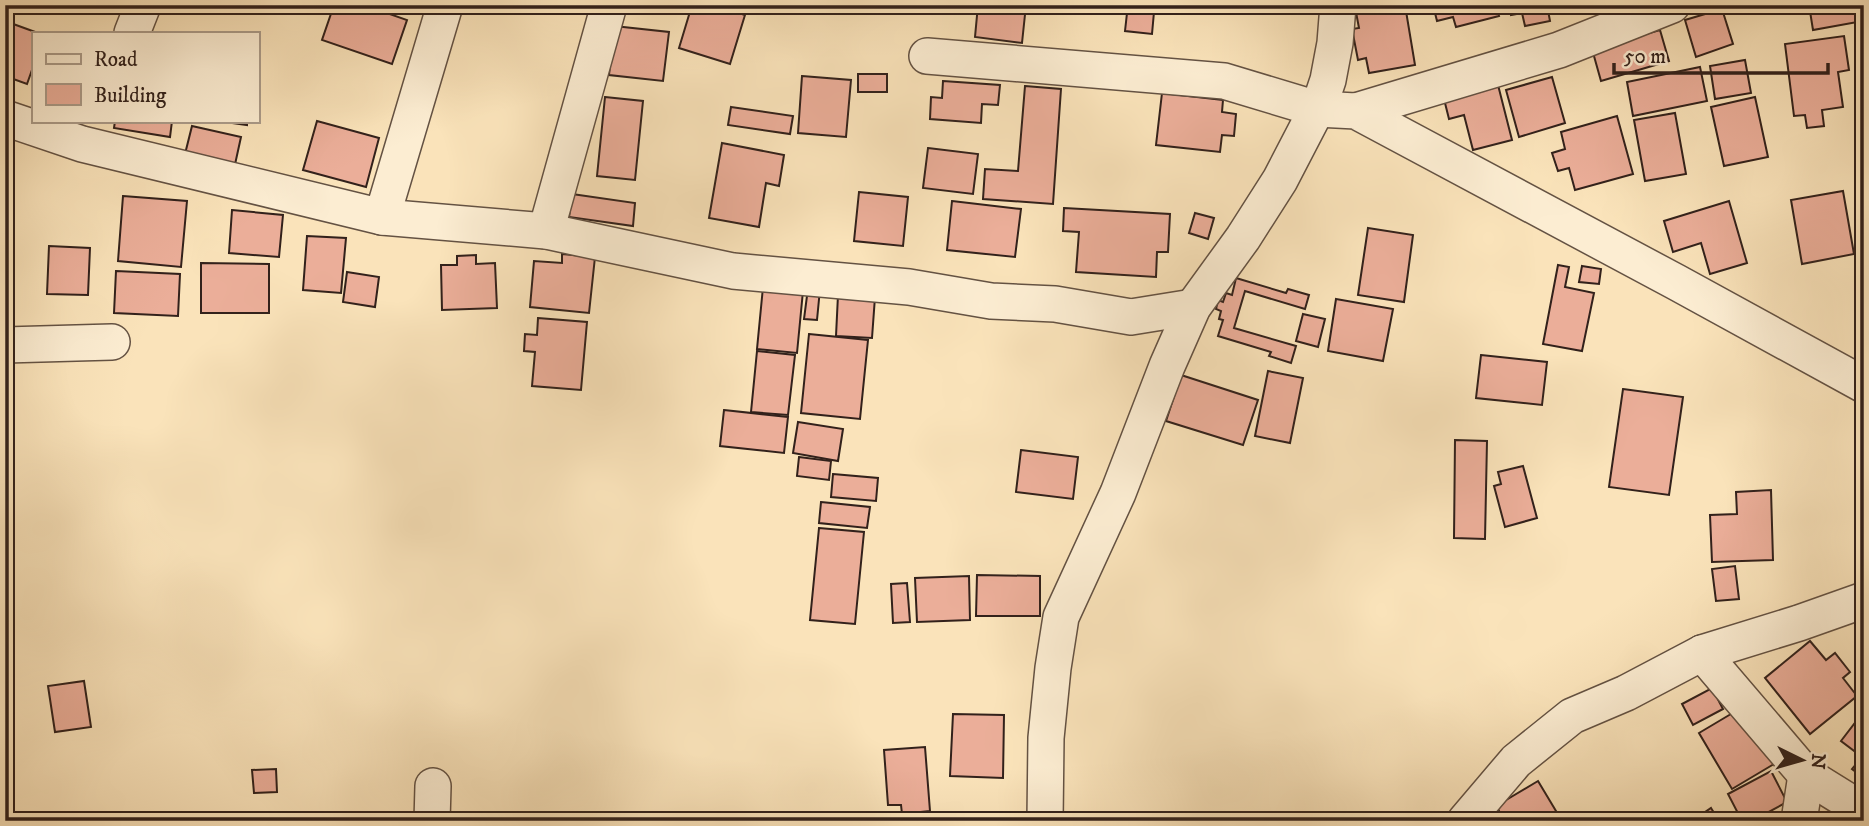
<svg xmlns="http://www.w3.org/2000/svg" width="1869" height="826" viewBox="0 0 1869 826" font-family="'IM FELL DW Pica',serif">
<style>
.building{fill:#ebae99;stroke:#32211b;stroke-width:2}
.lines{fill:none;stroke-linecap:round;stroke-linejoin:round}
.minor-casing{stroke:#645243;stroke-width:38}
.minor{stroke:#fcedd2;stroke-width:35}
</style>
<rect width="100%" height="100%" fill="#fae3ba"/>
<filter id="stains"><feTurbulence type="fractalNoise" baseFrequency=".00286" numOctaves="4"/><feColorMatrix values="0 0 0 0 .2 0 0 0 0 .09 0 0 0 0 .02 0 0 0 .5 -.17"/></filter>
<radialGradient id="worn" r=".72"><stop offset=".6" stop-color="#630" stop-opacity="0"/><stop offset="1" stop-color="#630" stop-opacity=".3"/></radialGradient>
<g class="building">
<path d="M334,5H364L407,20L392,64L322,40Z"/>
<path d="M692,5H714L745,15L730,64L679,48Z"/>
<path d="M808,5H892V13L808,8Z"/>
<path d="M978,5H1026L1022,43L975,37Z"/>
<path d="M1114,5H1172L1171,14L1154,12L1152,34L1125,31L1127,13L1113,11Z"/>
<path d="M1363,5H1405L1415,65L1369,73L1366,58L1358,60L1352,29L1359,28L1355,7Z"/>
<path d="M1433,5H1496L1499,16L1456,27L1453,17L1437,21Z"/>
<path d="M1509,5H1547L1550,21L1525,26L1522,13L1511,15Z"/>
<path d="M1599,5H1630L1601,14Z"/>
<path d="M1809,5H1860L1863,21L1813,30Z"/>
<path d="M1722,9L1733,44L1696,57L1685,20Z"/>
<path d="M5,21L38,33H33V67L27,84L5,76Z"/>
<path d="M614,26L669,32L663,81L609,75Z"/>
<path d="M1660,30L1669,61L1601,81L1592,49Z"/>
<path d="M1844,36L1849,70L1838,72L1843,107L1822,110L1824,126L1807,128L1805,115L1794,116L1785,44Z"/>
<path d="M1745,60L1751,93L1715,99L1710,66Z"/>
<path d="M1700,67L1707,101L1633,116L1627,82Z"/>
<rect x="858" y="74" width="29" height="18"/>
<path d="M802,76L851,80L846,137L798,133Z"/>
<path d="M1552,77L1565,123L1519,137L1506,90Z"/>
<path d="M943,81L1000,85L998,105L982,104L981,123L930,119L931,97L942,98Z"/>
<path d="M1497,81L1512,140L1473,150L1464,115L1449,119L1443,95Z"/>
<path d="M1025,86L1061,89L1053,204L983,199L985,169L1018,171Z"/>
<path d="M1162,93L1223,100L1222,112L1236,114L1234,136L1222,135L1220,152L1156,145Z"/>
<path d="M605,97L643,101L635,180L597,176Z"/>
<path d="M1755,97L1768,157L1724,166L1711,107Z"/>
<path d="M731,107L793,116L790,134L728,125Z"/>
<path d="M1675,113L1686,174L1645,181L1634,120Z"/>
<path d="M1617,116L1633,174L1575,190L1569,168L1558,171L1552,153L1565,149L1561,132Z"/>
<path d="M115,121H172L170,137L114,128Z"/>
<path d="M218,121H247V125Z"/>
<path d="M317,121L379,138L366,187L303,170Z"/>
<path d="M192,126L241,137L234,169L184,158Z"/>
<path d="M722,143L784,155L779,186L766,183L759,227L709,218Z"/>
<path d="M928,148L978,154L973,194L923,188Z"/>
<path d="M1843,191L1854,254L1802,264L1791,200Z"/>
<path d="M859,192L908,197L903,246L854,241Z"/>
<path d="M572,194L635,203L633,226L569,217Z"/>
<path d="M123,196L187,201L181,267L118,261Z"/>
<path d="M952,201L1021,209L1015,257L947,250Z"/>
<path d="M1729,201L1747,263L1710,274L1701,243L1673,252L1664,221Z"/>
<path d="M1064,208L1170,214L1168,252H1157L1156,277L1076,272L1079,232L1063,231Z"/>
<path d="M232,210L283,215L279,257L229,253Z"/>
<path d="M1195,213L1214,218L1208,239L1189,233Z"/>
<path d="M1368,228L1413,235L1404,302L1358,295Z"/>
<path d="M307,236L346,238L341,293L303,290Z"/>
<path d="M49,246L90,248L88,295L47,294Z"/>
<path d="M562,254L595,257L589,313L530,307L534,261L562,263Z"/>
<path d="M476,255V264L495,263L497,308L442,310L441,265H457V256Z"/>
<path d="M201,263L269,264V313H201Z"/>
<path d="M1558,265L1569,267L1565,287L1594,293L1582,351L1543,344Z"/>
<path d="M1582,266L1601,269L1599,284L1579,282Z"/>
<path d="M116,271L180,274L178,316L114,313Z"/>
<path d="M347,272L379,277L375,307L343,302Z"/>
<path d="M1236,278L1286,293L1288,289L1309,295L1305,309L1245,291L1234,328L1296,346L1291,363L1269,356L1271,352L1218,336L1223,320L1219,319L1221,311L1216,309L1218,300L1223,302L1226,293L1232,295Z"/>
<path d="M763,287L803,291L797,353L757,349Z"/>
<path d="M808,288L820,289L817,320L804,319Z"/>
<path d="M838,295L875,297L872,338L836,336Z"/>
<path d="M1336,299L1393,309L1383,361L1328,351Z"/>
<path d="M1303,314L1325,319L1318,347L1296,341Z"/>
<path d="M538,318L587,322L581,390L532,386L535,352L524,351L525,334L537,335Z"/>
<path d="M809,334L868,340L860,419L801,413Z"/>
<path d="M757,351L795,355L788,415L751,412Z"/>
<path d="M1481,355L1547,362L1542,405L1476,398Z"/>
<path d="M1268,371L1303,378L1290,443L1255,436Z"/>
<path d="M1181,375L1258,400L1243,445L1166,421Z"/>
<path d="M1623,389L1683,397L1669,495L1609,487Z"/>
<path d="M724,410L788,417L784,453L720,446Z"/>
<path d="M798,422L843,429L838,461L793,453Z"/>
<path d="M1455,440L1487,441L1485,539L1454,538Z"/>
<path d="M1021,450L1078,457L1073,499L1016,492Z"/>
<path d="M799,457L831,461L829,480L797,476Z"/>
<path d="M1523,466L1537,518L1505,527L1494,486L1501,484L1498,472Z"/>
<path d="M833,474L878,478L876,501L831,497Z"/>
<path d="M1771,490L1773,560L1712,562L1710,515L1737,514L1736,492Z"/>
<path d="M821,502L870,507L867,528L819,523Z"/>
<path d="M819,528L864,532L855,624L810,620Z"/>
<path d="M1735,566L1739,599L1716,601L1712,569Z"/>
<path d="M977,575L1040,576V616H976Z"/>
<path d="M969,576L970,620L917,622L915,578Z"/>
<path d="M907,583L910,622L893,623L891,584Z"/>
<path d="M1810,641L1826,660L1835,653L1850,672L1843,678L1857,696L1810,734L1765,678Z"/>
<path d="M84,681L91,727L55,732L48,686Z"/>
<path d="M1712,688L1723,709L1693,725L1682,704Z"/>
<path d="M1741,708L1774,764L1732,789L1699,733Z"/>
<path d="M1864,711V778L1852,769L1862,757L1841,741Z"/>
<path d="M953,714L1004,715L1003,778L950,776Z"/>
<path d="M925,747L930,811L902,814L901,805H888L884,750Z"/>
<path d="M276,769L277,792L254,793L252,770Z"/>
<path d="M1771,771L1787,802L1752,821H1742L1728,794Z"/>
<path d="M1538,781L1562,821H1505L1496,806Z"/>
<path d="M1711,808L1719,821H1692Z"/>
<path d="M1820,816L1840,821H1819Z"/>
<path d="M289,817L330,820V821H289Z"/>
</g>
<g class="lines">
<defs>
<g id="minor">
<path d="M132,33L143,5"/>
<path d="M927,56L1224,81L1317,109L1356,111L1676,282L1864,385"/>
<path d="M1356,111L1559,50L1672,5"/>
<path d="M5,118L82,144L382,217L546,231L733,271L909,287L991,301L1055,304L1131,317L1193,307"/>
<path d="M382,217L445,5"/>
<path d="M546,231L609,5"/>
<path d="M5,345L112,342"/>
<path d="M1702,653L1806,775L1864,811"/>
<path d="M432,821L433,786"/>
<path d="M1045,821L1046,738L1053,668L1061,617L1118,493L1167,366L1193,307L1243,238L1280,180L1321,101L1328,80L1335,43L1338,5"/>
<path d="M1465,821L1516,761L1572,716L1626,693L1702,653L1799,623L1864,600"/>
<path d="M1799,821L1806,775"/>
</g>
</defs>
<use href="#minor" class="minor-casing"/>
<use href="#minor" class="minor"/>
</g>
<rect width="1869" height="826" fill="none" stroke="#fae3ba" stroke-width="28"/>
<rect x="7" y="7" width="1855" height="812" fill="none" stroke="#32211b" stroke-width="3.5"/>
<rect x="14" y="14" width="1841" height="798" fill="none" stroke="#32211b" stroke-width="2"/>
<rect x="32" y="32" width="228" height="91" fill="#fcedd2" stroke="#ab9b89" stroke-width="2"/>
<rect x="46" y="54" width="35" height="10" fill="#fcedd2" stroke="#ab9b89" stroke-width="2"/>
<text x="94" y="66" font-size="21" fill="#32211b">Road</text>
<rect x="46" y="84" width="35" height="21" fill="#ebae99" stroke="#ab9b89" stroke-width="2"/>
<text x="94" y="102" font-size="21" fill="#32211b">Building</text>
<g transform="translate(1802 760) rotate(95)" stroke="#fcedd2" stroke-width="5" paint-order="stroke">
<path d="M0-5L12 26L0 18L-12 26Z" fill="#32211b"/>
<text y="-10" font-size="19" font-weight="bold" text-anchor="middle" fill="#32211b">N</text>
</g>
<path d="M1614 63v10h214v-10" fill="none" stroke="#32211b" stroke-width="3.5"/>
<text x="1624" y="63" font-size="21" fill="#32211b" stroke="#fcedd2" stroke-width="5" paint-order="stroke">50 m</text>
<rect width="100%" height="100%" filter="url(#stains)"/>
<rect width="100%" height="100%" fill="url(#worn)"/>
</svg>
